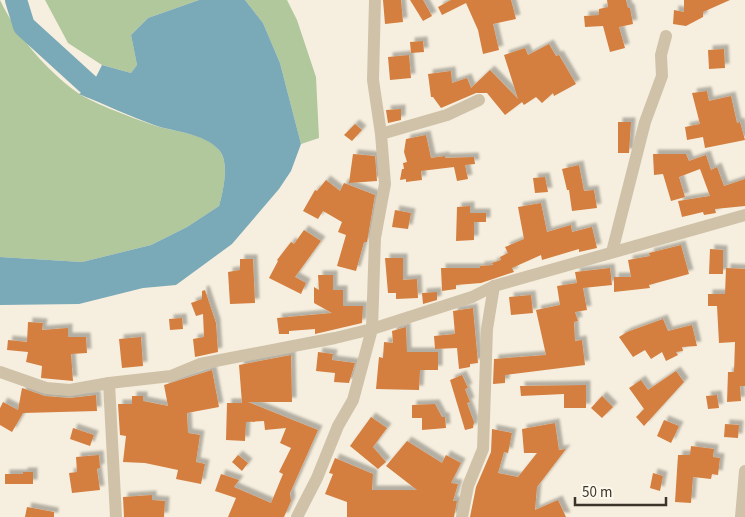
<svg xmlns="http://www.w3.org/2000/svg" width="745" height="517" viewBox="0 0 745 517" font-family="'Source Sans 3',sans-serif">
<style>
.green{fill:#b1c79c}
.water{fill:#7aa9b7}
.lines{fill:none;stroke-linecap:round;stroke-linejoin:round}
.river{stroke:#7aa9b7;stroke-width:22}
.building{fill:#d47e3f;filter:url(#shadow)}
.minor{stroke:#d0c2a8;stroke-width:12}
</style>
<defs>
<filter id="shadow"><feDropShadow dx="4.5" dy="-4.5" stdDeviation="1" flood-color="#0004"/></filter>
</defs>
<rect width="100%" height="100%" fill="#f6efdf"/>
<g class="green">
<path d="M0,0C18,37 45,69 78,93C92,103 138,120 156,126C175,132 205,133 219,150C230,163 223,192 219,206L187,227L151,245L82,262L0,257Z"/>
<path d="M45,0H199L148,18L131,35L137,65L131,73L102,65L68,43Z"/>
<path d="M245,0H287L297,20L316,77L319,138L301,144L280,63L263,23Z"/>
</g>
<path class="water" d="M199,0H245L263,23L280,63L301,144L291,171L279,189L232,244L176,285L143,288L79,304L0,305V257L82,262L151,245L187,227L219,206C223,192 230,162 219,150C204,133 174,132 154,125C129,116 104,104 79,94L91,87L102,65L131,73L137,65L131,35L148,18Z"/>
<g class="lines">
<path class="river" d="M16,0L24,26L91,87L119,92"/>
</g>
<g class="building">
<path d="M383,0H401L403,22L385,24Z"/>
<path d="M410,0H423L432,16L423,21Z"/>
<path d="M451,0H511L516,19L493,24L499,50L483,54L478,30L466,3L442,15L438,7Z"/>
<path d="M607,0H626L628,8H630L633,24L619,27L625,48L610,52L603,26L585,27L584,16L599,15V9L608,7Z"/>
<path d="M684,0H730L703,12V17L686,26L673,24L674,10L684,12Z"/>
<path d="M423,41L424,52L411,53L410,42Z"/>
<path d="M549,44L556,56L559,55L576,84L554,96L553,93L542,103L536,97L524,105L522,102L505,115L487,93H476L441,108L433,97H431L428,74L451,71L452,83L467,78L471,88L490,70L518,99L504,55L525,48L528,55Z"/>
<path d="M724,49L725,68L709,69L708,50Z"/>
<path d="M409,55L411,78L390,80L388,57Z"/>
<path d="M707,91L709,101L731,96L737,123L740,122L745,140L705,148L703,137L687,140L685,127L700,124L692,93Z"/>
<path d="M401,109V120L388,123L386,110Z"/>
<path d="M618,122H631L629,153H618Z"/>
<path d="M355,124L362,130L352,141L344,135Z"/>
<path d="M426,135L431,158L445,156V158L474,157L475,164L465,165L468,179L457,181L454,167L421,171L422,180L406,182V179L400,180L402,169H404L403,163L407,162L404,152L406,139Z"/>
<path d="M353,154L375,156L377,181L349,183Z"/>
<path d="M653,154H686L689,161L706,155L711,170L717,167L724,186L745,179V206L715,209L716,213L704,215L703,212L682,217L678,201L710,196L700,169L679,177L685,197L671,201L663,174L654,175Z"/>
<path d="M579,165L584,191L594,190L597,208L572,211L569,190H567L562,169Z"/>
<path d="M545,177L548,192L535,193L533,178Z"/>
<path d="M326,180L340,191L344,183L375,195L367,242H364L356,271L337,266L346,235L338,232L342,222L323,211L318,219L303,211L315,190L317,191Z"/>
<path d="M541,203L547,232L571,225L572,232L592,227L597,248L579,252V249L542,260L541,255L512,268L514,272L481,283L456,285V289L442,291L441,268H480V266L493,265L492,263L501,260L500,257L508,253L505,247L524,239L518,207Z"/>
<path d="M470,206V213H486V222H474V240L456,241L457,207Z"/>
<path d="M395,210L411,213L408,229L392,227Z"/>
<path d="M304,230L321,241L295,277L306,283L301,294L269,278L278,261L277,260L291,242L294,244Z"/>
<path d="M681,245L689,274L649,285L650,288L614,292V277H631L628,260L650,256L649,253Z"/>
<path d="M710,249L723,250V274H709Z"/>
<path d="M385,258H403V280L417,279L418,298L396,299V293H388Z"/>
<path d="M240,259H253L255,303L230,304L228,272L240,270Z"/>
<path d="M610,268L612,285L583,288L587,310L575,312L578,321L574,322L575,341L582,340L585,365L505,375V383L493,384L494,359L546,355L536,310L560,305L557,286L577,283L575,272Z"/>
<path d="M726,268L745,269V386H740L741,401L727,402L728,372H734L735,342L719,343L717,306H708V294H725Z"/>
<path d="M318,275H333V290H343V306H363L362,323L315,334V329L289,331V334H279L277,318L332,313L314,303V287L319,290Z"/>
<path d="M205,290L216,323L218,352L195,357L193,339L204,337L203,314L196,316L191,303L202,299V291Z"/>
<path d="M437,292V300L423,304L422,293Z"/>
<path d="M531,295L533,313L511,315L509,297Z"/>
<path d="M473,308L478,363L470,364V367L459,369L457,348L435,349L434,336L455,334L453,311Z"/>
<path d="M182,318L183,329L170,330L169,319Z"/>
<path d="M663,319L668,331L692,325L697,346L682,347L683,351L676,352L678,355L666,361L662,352L651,359L645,350L633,357L619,337L627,332Z"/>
<path d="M28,322L43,323L42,330L68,328V337H86L87,353L71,354L73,381L41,378L42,366L26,362L28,352L7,350L8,340L27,342Z"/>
<path d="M406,327L407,352H438V370H420L419,390L376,389L379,357L383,358L384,342L393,343L392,331Z"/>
<path d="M141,337L143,366L122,368L119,339Z"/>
<path d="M318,352L333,354L332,360L355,363L349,383L334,382L335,373L316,371Z"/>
<path d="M291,355L292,402H248L318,430L290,493L291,501L284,517H228L236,498L215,491L221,474L239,480L234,487L271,503L283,474L279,472L291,448L280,443L286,428L265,430L264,421L246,422L245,441L226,440L227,403H242L239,365Z"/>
<path d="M212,370L219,407L187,413L188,433L200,435L196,462L205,464L201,484L176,479L178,470L145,463L123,462L126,436L120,435L118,404H132V396H143V401L168,406L164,385Z"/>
<path d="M676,371L684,382L644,426L636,417L644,409L629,388L641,380L648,390Z"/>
<path d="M462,375L468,388L465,389L470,402L467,403L474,422L473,428L465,430L450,380Z"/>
<path d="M586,385V408H564V394L521,396L520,386Z"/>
<path d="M22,388L45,396L70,398L96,395L97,411L23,413L12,432L0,425V408L3,402L18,410Z"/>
<path d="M717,395L719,408L708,409L706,396Z"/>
<path d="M602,396L613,407L602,418L591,408Z"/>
<path d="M435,404L442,417H445L446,428L422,430V418H412V405Z"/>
<path d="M371,417L387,428L373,447L386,462L378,469L350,446Z"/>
<path d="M664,420L679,426L671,443L657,436Z"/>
<path d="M555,423L559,450L566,449L537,487L535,510L558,500L566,517H470L476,487L491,452L492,429L512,433L508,453L504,452L498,473L518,477L537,453H524L522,429Z"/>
<path d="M725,424L739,425L738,438L724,437Z"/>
<path d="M73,428L94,435L90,446L70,439Z"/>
<path d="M407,441L442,463L446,455L461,463L451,483L458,484L453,501H457L454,517H347V502L325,494L333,474L329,473L335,458L373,474L372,490H417L386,466Z"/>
<path d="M691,446L714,449L713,457L720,458L718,475L712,474L711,479L693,477L691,503L675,502L678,455H690Z"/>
<path d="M99,455L100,468L97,469L100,490L72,493L69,473L77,472L76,457Z"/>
<path d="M238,455L248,463L242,471L232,462Z"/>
<path d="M23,472H33V484H5V474H23Z"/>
<path d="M653,473L663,476L660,491L650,488Z"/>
<path d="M152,495V500L165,501L164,517H124L123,497Z"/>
<path d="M27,507L54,512V517H25Z"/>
</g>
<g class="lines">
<g class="minor">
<path d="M381,134L447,115L479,100"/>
<path d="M612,252L645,122L662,76L661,55L666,36"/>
<path d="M0,372L46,388L70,390L109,383L171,376L200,364L335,338L372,329L472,297L494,286L745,215"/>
<path d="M109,383L116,517"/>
<path d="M297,517L317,478L338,426L353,400L372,329L375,238L385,184L381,134L373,80L375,0"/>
<path d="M462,517L468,486L483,449L487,329L494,286"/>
<path d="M741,517L745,471"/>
</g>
</g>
<path d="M575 497v8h91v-8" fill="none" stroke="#3c3329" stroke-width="2.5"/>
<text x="582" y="497" font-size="15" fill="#3c3329" stroke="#fcf8ec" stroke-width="4" paint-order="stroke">50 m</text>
</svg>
